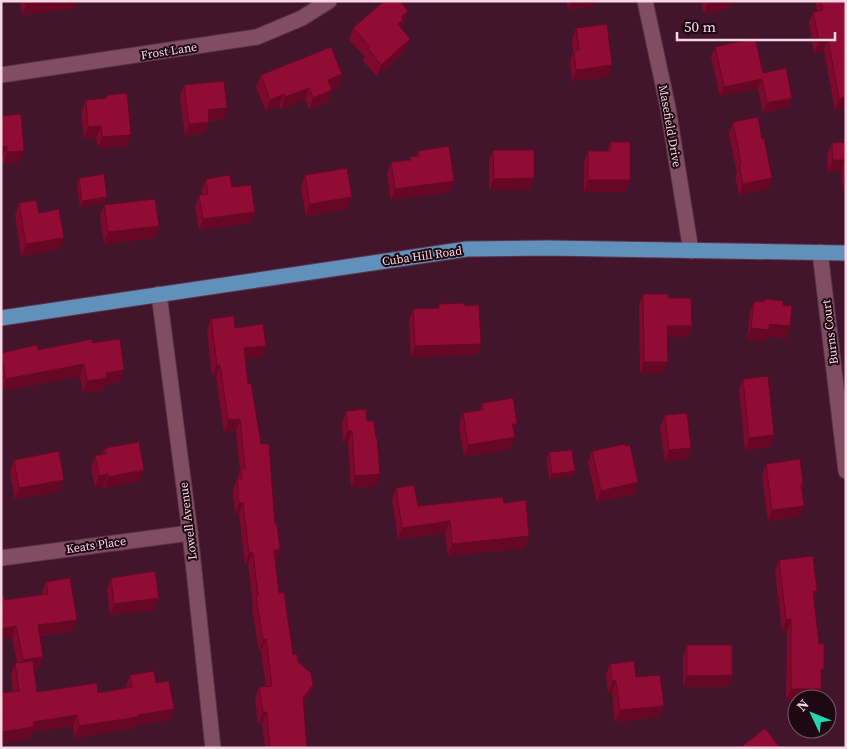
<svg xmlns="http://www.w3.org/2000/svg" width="847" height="749" viewBox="0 0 847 749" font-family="'Source Serif 4',serif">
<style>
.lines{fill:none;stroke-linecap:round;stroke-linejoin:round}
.minor-casing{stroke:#593446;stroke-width:17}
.major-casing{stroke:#593446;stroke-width:17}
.minor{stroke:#814d63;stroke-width:15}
.major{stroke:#6191bb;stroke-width:15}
.wall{fill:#7d0a2d}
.shaded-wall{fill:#660824}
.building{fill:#910c34;stroke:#660824}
.labels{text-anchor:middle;stroke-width:4;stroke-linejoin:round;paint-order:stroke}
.street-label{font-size:12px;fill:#f7d7e3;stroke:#1e0913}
</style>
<rect width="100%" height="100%" fill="#43152c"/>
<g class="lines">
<defs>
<g id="minor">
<path d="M645,1L668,108L691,251"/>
<path d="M1,75L257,37L302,18L329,1"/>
<path d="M820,252L846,471"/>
<path d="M159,294L190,533L213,748"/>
<path d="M1,558L190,533"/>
</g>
<path id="major" d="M1,318L467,249L548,248L846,253"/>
</defs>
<use href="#minor" class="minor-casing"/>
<use href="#major" class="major-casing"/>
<use href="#minor" class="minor"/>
<use href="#major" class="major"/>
</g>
<g class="wall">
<path d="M20,1H77L74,8L22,15Z"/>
<path d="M566,1H596L594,5L568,10Z"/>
<path d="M701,1H732L729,8L704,14Z"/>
<path d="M815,1H846V108L835,110L824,51L814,53L809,23L813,12L817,11Z"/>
<path d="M408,11L404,22L401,25L400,27L406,50L377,76L363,61L365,57L349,40L353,28Z"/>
<path d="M576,28L608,77L572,81L570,62L573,52L572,40Z"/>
<path d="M715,47L763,73L792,98L788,107L763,113L758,88L720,96L711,57Z"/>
<path d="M342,74L338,86L331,89L332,90L328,102L309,109L305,99L281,109L279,106L266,111L256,87L261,75Z"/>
<path d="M184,85L223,119L209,121L205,133L185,136L180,96Z"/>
<path d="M86,100L127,147L98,148L96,138L84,139L81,112Z"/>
<path d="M1,116L19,162L3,164L2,157H1Z"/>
<path d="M733,122L762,139L772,178L768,189L739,195L735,176L737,173L729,134Z"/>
<path d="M610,142L625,192H584V162L588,151H607Z"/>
<path d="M846,142V188H842L841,171L828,172L827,154L832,143Z"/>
<path d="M493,150L530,190H489V162Z"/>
<path d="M418,151L454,181L450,192L391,200L387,174L391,162L409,160L410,157L416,156Z"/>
<path d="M305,175L352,197L347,209L306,216L301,187Z"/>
<path d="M79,178L105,203L80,207L77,183Z"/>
<path d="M206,179L232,187L255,212L251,223L199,230L195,207L199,195H202V190Z"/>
<path d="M19,203L39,213L60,249L21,256L15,215Z"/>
<path d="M104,205L159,226L155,238L104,244L100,216Z"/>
<path d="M643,294L668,298L692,326L687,337H667L663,373H640L639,306Z"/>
<path d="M765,299L783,305L790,326L786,338L767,336L765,342L747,340L750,312L754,301L764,302Z"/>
<path d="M439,304L465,306L477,355L411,357L409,321L413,309L438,308Z"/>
<path d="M211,319L235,328L262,357L245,359L248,384L276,561H275L279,593L293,655L313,685L309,696L303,703L307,748H265L262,723L258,724L255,699L259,687L266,686L261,651H259L252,608L253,603L248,564L245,565L239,514L235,515L233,490L240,471L236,430L224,432L216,376H212L207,330Z"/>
<path d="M92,343L120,382L105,384L103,390L83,393L80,376L2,391L1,386V353L38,350Z"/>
<path d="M743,379L774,435L770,447L745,450L739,390Z"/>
<path d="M482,403L514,432L510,449L464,456L459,425L463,413L479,411Z"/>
<path d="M346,411L367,421L376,438L380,474L376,486L351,487L348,443H343L342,423Z"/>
<path d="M665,415L691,448L687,459L665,462L660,427Z"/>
<path d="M105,448L144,470L140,481L104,488L103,486L95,487L91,468L95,456L102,455Z"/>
<path d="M592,451L638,482L634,494L597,502L588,462Z"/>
<path d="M549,452L573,476L549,479L547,458Z"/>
<path d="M14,460L60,491L15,499L10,472Z"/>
<path d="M766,464L803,484L802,489L799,517L768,521L762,475Z"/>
<path d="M396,488L418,506L504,503L525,548L448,556L445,533L398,539L392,499Z"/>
<path d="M779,560L814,599L821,676V689L817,699H797V700H786L787,631H782L775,572Z"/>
<path d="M111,578L155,610L110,615L107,590Z"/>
<path d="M46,582L72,631L39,636V668L34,669L37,692L98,693L127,688L126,686L130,675L156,683L170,720L135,725L134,728L75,738L73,726L32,732L30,739L1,743V693L13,691L11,674L15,663L17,662L5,600L42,595V593Z"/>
<path d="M687,645L732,675L728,687H683V657Z"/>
<path d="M610,664L636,677L659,717L615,722L612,692L608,693L606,675Z"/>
</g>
<g class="shaded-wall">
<path d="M45,1H77L74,8L22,15L26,4Z"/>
<path d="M571,1H596L594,5L568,10Z"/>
<path d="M713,1H732L729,8L704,14L708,2Z"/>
<path d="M408,11L404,22L401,25L399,31L394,36L401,17Z"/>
<path d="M410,39L406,50L377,76L381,65Z"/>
<path d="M828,39L824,51L814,53L819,41Z"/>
<path d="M612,65L608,77L572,81L576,70Z"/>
<path d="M342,74L338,86L324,92L328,80Z"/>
<path d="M762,79L758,88L720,96L724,87Z"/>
<path d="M309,88L305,99L281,109L285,97Z"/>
<path d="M332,90L328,102L309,109L313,98Z"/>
<path d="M284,94L279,106L266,111L270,100Z"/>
<path d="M846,97V108L835,110L839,99Z"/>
<path d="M792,98L788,107L763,113L767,103Z"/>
<path d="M227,108L223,119L203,121L208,110Z"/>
<path d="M209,122L205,133L185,136L189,124Z"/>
<path d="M101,126L96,138L84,139L88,127Z"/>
<path d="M131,135L127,147L98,148L102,137Z"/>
<path d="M1,146H7L2,157H1Z"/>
<path d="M24,151L19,162L3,164L7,152Z"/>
<path d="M833,160H845L841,171L828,172Z"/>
<path d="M846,177V188H842Z"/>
<path d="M534,178L530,190H489L494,179Z"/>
<path d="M772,178L768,189L739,195L743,184Z"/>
<path d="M588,180H630L625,192H584Z"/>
<path d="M454,181L450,192L391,200L395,189Z"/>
<path d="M107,197L105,203L80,207L82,201Z"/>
<path d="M352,197L347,209L306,216L310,204Z"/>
<path d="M255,212L251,223L199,230L203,219Z"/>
<path d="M159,226L155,238L104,244L108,232Z"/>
<path d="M64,238L60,249L21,256L26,244Z"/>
<path d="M769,324L790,326L786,338L767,336L765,342L747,340L751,328Z"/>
<path d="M667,326H692L687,337H663Z"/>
<path d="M481,344L477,355L411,357L415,346Z"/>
<path d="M266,346L262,357L239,360L244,348Z"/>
<path d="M644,362H668L663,373H640Z"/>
<path d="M84,364L80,376L2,391L6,379Z"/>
<path d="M217,365H220L216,376H212Z"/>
<path d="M124,370L120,382L105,384L103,390L83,393L87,381L106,373Z"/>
<path d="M240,419L236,430L224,432L228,420Z"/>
<path d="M512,424H517L512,435Z"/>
<path d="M348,431H352L348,443H343Z"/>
<path d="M774,435L770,447L745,450L749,438Z"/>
<path d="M515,437L510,449L464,456L468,445Z"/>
<path d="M691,448L687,459L665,462L669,450Z"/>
<path d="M144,470L140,481L104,488L108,477Z"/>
<path d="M575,471L573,476L549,479L552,474Z"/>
<path d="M108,474L103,486L95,487L99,476Z"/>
<path d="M380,474L376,486L351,487L355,476Z"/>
<path d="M64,480L60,491L15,499L19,488Z"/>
<path d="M638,482L634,494L597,502L601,491Z"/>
<path d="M239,503H243L239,514L235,515Z"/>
<path d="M804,506L799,517L768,521L772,510Z"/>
<path d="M450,521L445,533L398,539L402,528Z"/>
<path d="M529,536L525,548L448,556L452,544Z"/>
<path d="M274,550H280L276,561L269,562Z"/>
<path d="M249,553H253L248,564L245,565Z"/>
<path d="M813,591H817L812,602Z"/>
<path d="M159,598L155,610L110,615L114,604Z"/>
<path d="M791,619L787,631H782L786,620Z"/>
<path d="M77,620L72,631L34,636L38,625Z"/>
<path d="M16,626L12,637L1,639V629Z"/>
<path d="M266,639L261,651H259L263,640Z"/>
<path d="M43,657L39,668L19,672L23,660Z"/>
<path d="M732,675L728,687H683L687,676Z"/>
<path d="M612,681H616L612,692L608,693Z"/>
<path d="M313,685L309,696L298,709L303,698Z"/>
<path d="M791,689H821L817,699H797V700H786Z"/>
<path d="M664,706L659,717L615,722L620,710Z"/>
<path d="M174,709L170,720L135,725L134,728L75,738L79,726L138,715Z"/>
<path d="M263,712H267L262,723L258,724Z"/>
<path d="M77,715L73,726L32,732L30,739L1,743V732L33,722Z"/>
</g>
<g class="building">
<path d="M26,1H45L26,4Z"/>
<path d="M384,1H400L408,11L401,17L403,20L398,24L410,39L381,65L368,49L370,47L353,28Z"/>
<path d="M821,1H846V97L839,99L828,39L819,41L813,12L823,10Z"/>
<path d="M607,24L612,65L576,70L574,51L579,50L576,28Z"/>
<path d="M755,38L763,73L786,68L792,98L767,103L762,79L724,87L715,47Z"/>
<path d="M331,47L342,74L328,80L332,90L313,98L309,88L285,97L284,94L270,100L261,75Z"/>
<path d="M224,81L227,108L208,110L209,122L189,124L184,85Z"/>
<path d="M127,93L131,135L102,137L101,126L88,127L86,100L106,98L108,95Z"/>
<path d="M21,114L24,151L7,152V146H1V116Z"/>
<path d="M758,117L762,139L764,138L772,178L743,184L739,165L741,163L733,122Z"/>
<path d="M610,142H630V180H588V151H610Z"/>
<path d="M846,142V177L845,160H833L832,143Z"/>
<path d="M449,146L454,181L395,189L391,162L411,160L410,157L419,156L418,151Z"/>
<path d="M493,150H534V178L494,179Z"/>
<path d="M347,168L352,197L310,204L305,175Z"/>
<path d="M104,174L107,197L82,201L79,178Z"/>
<path d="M230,175L232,187L251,185L255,212L203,219L199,195L208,194L206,179Z"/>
<path d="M155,199L159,226L108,232L104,205Z"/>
<path d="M36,200L39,213L59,209L64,238L26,244L19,203Z"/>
<path d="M643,294H668V298H691L692,326H667L668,362H644Z"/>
<path d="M765,299L783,301V305L792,306L790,326L769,324V330L751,328L754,301L764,302Z"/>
<path d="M465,303V306L479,305L481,344L415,346L413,309L439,308V304Z"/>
<path d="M234,316L235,328L263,324L266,346L244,348L248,384L251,383L261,444H269L275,524H277L280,550H274L279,593L284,592L293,655L297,654L298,662L311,673L313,685L303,698L307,748H270L267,712H263L259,687L272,686L266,639L263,640L256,596H258L253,553H249L243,503H239L237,479H242L241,468H245L240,419L228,420L220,365H217L211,319Z"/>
<path d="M92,339V343L120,339L124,370L106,373L107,378L87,381L84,364L6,379L1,353L37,345L38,350Z"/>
<path d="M768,376L774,435L749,438L743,379Z"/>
<path d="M513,398L517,424H512L515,437L468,445L463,413L483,410L482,403Z"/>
<path d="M366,409L367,421H374L376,438H377L380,474L355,476L352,431H348L346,411Z"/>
<path d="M687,413L691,448L669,450L665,415Z"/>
<path d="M139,442L144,470L108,477V474L99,476L95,456L106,454L105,448Z"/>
<path d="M625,444V446L630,445L638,482L601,491L592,451Z"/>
<path d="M572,450L575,471L552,474L549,452Z"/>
<path d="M59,451L64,480L19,488L14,460Z"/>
<path d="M800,459L803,484L801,485L804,506L772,510L766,464Z"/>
<path d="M414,485L418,506L503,497L504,503L526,500L529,536L452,544L450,521L402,528L396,488Z"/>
<path d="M813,556L817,591H813L819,644H824V669H821V689H791V619L786,620L779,560Z"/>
<path d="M155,571L159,598L114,604L111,578Z"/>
<path d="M70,578L77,620L38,625L43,657L23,660L16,626L1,629V596L4,595L5,600L48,594L46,582Z"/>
<path d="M687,645H732V675L687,676Z"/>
<path d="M33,661L37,692L97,683L98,693L132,687L130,675L154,671L156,683L169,681L174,709L138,715V717L79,726L77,715L33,722L34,727L1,732V693L19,691L15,663Z"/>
<path d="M634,661L636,677L660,675L664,706L620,710L616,681H612L610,664Z"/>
<path d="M765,728L780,748H740Z"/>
</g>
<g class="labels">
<g class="street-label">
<text transform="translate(169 51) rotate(-9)" y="4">Frost Lane</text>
<text transform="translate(670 126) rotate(80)" y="4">Masefield Drive</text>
<text transform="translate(422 256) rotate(-8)" y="4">Cuba Hill Road</text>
<text transform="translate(830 332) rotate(-97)" y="4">Burns Court</text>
<text transform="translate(188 521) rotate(-97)" y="4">Lowell Avenue</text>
<text transform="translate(96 545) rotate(-8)" y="4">Keats Place</text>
</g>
</g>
<rect width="847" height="749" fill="none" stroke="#f7d7e3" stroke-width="5"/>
<g transform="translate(812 714) rotate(313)"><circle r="24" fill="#1e0913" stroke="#755b66"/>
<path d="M0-4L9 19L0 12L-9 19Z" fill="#25d5ae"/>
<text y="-8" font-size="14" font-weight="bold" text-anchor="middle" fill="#f7d7e3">N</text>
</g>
<path d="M677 32v8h158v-8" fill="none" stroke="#f7d7e3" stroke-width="2.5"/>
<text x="684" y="32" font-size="15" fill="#f7d7e3" stroke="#1e0913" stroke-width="4" paint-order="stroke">50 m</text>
</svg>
